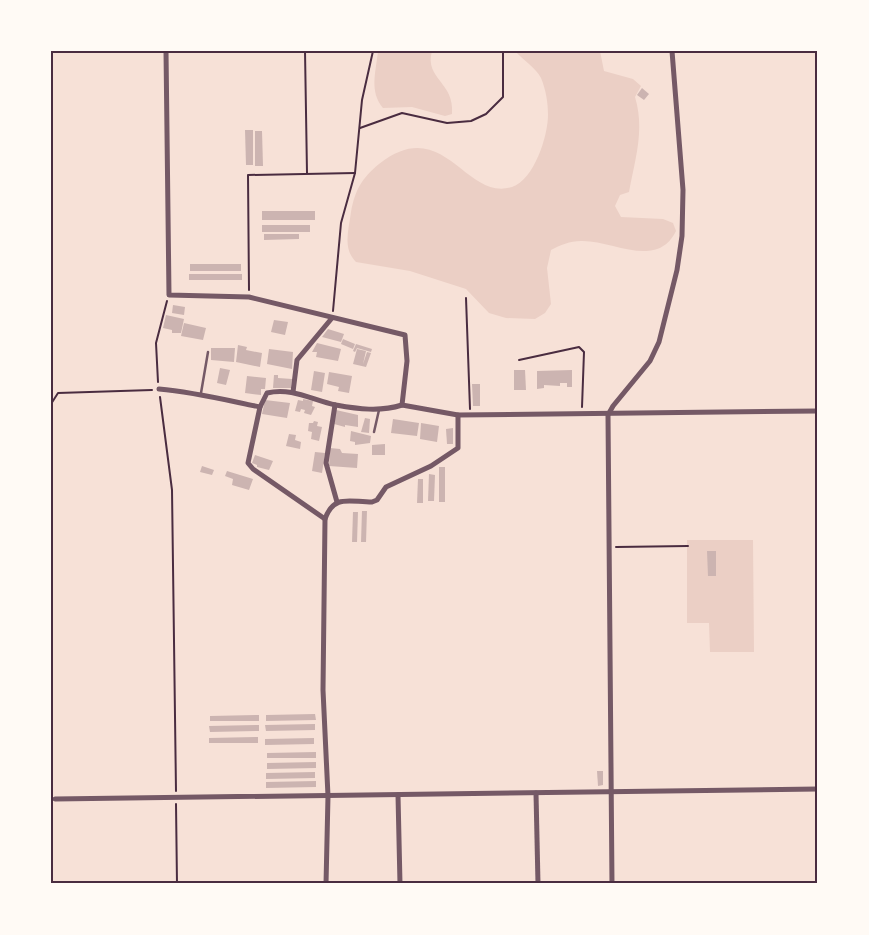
<svg xmlns="http://www.w3.org/2000/svg" width="869" height="935" viewBox="0 0 869 935" font-family="Ubuntu,sans-serif">
<style>
.green{fill:#ebcfc5}
.building{fill:#ccb4b1}
.lines{fill:none;stroke-linecap:round;stroke-linejoin:round}
.path{stroke:#4a2c40;stroke-width:2}
.service{stroke:#755966;stroke-width:2.5}
.minor{stroke:#755966;stroke-width:5}
.neatline{fill:none;stroke:#4a2c40;stroke-width:2}
</style>
<rect width="100%" height="100%" fill="#f7e1d7"/>
<g class="green">
<path d="M378,51H432C424,79 455,82 452,114L445,116L412,107L383,108C369,91 376,72 378,51Z"/>
<path d="M515,51H600L604,71L633,79L641,86L635,97C645,130 635,159 629,192L620,195L615,206L621,217L663,219L673,223L676,231C657,270 613,240 581,241C570,241 560,245 551,250L547,268L551,304L545,313L535,319L506,318L489,313L466,289L410,271L356,262C342,248 349,229 351,212C355,190 362,178 379,164C444,113 465,202 512,187C534,180 548,136 548,115C548,103 546,90 541,78C536,68 522,59 515,51Z"/>
<path d="M687,540H753L754,652H710L709,623H687Z"/>
</g>
<g class="building">
<path d="M642,88L649,94L644,100L637,95Z"/>
<path d="M245,130H253V165H246Z"/>
<path d="M255,131H262L263,166H255Z"/>
<rect x="262" y="211" width="53" height="9"/>
<rect x="262" y="225" width="48" height="7"/>
<path d="M264,234H299V239L264,240Z"/>
<rect x="190" y="264" width="51" height="7"/>
<rect x="189" y="274" width="53" height="6"/>
<path d="M173,305L185,307L184,315L172,313Z"/>
<path d="M166,315L184,319L181,333H172V330L163,328Z"/>
<path d="M274,320L288,322L285,335L271,332Z"/>
<path d="M184,323L206,328L203,340L181,336Z"/>
<path d="M328,329L344,334L341,342L322,337Z"/>
<path d="M343,339L355,344L353,349L341,344Z"/>
<path d="M317,343L341,349L338,361L316,357L317,352H312Z"/>
<path d="M356,344L372,349L371,352L357,348L358,346L355,352L353,351Z"/>
<path d="M238,345L247,347L246,350L262,353L260,367L236,362Z"/>
<path d="M211,348H235L234,362L211,360Z"/>
<path d="M269,349L293,352L292,369L267,364Z"/>
<path d="M357,349L366,351L363,364L367,352L371,353L366,367L353,364Z"/>
<path d="M220,368L230,370L226,385L217,383Z"/>
<path d="M514,370H525L526,390H514Z"/>
<path d="M572,370V387H567V383H560V386L544,385V388L537,389V371Z"/>
<path d="M314,371L325,373L322,392L311,390Z"/>
<path d="M329,372L352,376L349,393L338,391L339,387L327,384Z"/>
<path d="M274,375H278V378L292,379L291,388H273Z"/>
<path d="M247,376L266,378L265,389H261V395L245,393Z"/>
<path d="M472,384H480V406H473Z"/>
<path d="M303,399L313,401L312,406L315,407L311,415L304,413L305,410L301,409L300,412L295,411L298,400L303,401Z"/>
<path d="M265,400L290,403L287,418L262,414Z"/>
<path d="M336,410L358,415V427L345,425V427L334,424Z"/>
<path d="M365,418L370,419L369,433L361,432Z"/>
<path d="M393,419L419,423L417,436L391,433Z"/>
<path d="M314,421L318,422L317,426L322,427L319,441L311,439L312,432L308,431L309,423H313Z"/>
<path d="M421,423L439,426L437,442L420,439Z"/>
<path d="M453,428V444H447L446,429Z"/>
<path d="M351,431L371,436L370,443L355,445V442L350,441Z"/>
<path d="M289,434L296,435L295,440L301,442L300,449L286,446Z"/>
<path d="M385,444V455H372V445Z"/>
<path d="M330,448L340,449L342,453L358,454L357,468L329,466Z"/>
<path d="M315,452L325,453L322,473L312,471Z"/>
<path d="M255,455L273,461L269,470L257,467V465L252,463Z"/>
<path d="M202,466L214,470L212,475L200,472Z"/>
<rect x="439" y="467" width="6" height="35"/>
<path d="M227,471L253,479L249,490L232,485L233,479L225,476Z"/>
<path d="M429,474L435,475L434,501H428Z"/>
<path d="M418,479H423V503H417Z"/>
<path d="M362,511H367L366,542H361Z"/>
<path d="M353,512H358L357,542H352Z"/>
<path d="M707,551H716V576H708Z"/>
<path d="M315,714L316,720L266,721V715Z"/>
<path d="M259,715V721H210V716Z"/>
<path d="M315,724V730L266,731L265,725Z"/>
<path d="M259,725V731L210,732L209,726Z"/>
<path d="M258,737V743H209V738Z"/>
<path d="M314,738V744L265,745V739Z"/>
<path d="M316,752V758H267V753Z"/>
<path d="M316,762V768L267,769V763Z"/>
<path d="M597,771H603V785L598,786Z"/>
<path d="M315,772V778L266,779V773Z"/>
<path d="M316,781V787L266,788V782Z"/>
</g>
<g class="lines">
<g class="path">
<path d="M305,51L307,173"/>
<path d="M360,128L402,113L447,123L471,121L486,114L503,97V51"/>
<path d="M249,290L248,175L355,173"/>
<path d="M466,298L470,409"/>
<path d="M333,311L341,223L355,173L362,100L373,51"/>
<path d="M519,360L579,347L584,352L582,407"/>
<path d="M158,382L156,343L167,301"/>
<path d="M160,397L172,490L176,791"/>
<path d="M51,404L58,393L152,390"/>
<path d="M616,547L688,546"/>
<path d="M176,804L177,884"/>
</g>
<g class="service">
<path d="M201,393L208,352"/>
<path d="M374,432L379,410"/>
</g>
<g class="minor">
<path d="M166,51L169,295L249,297L405,335L407,361L402,405L458,415L818,411"/>
<path d="M159,389C194,392 226,400 260,407L267,393C292,387 312,400 336,405C358,409 380,412 402,405"/>
<path d="M293,392L297,360L332,318"/>
<path d="M335,405L326,463L337,502"/>
<path d="M260,407L248,463L253,469L325,519"/>
<path d="M536,793L538,884"/>
<path d="M398,795L400,884"/>
<path d="M55,799L818,789"/>
<path d="M326,884L328,796L323,690L325,519C334,494 349,502 372,502L377,500L386,487L431,466L458,448V415"/>
<path d="M612,884L608,415L613,406L650,361L659,342L677,270L682,236L683,190L672,51"/>
</g>
</g>
<rect width="869" height="935" fill="none" stroke="#fffaf5" stroke-width="105"/>
<rect x="52" y="52" width="764" height="830" class="neatline"/>
</svg>
